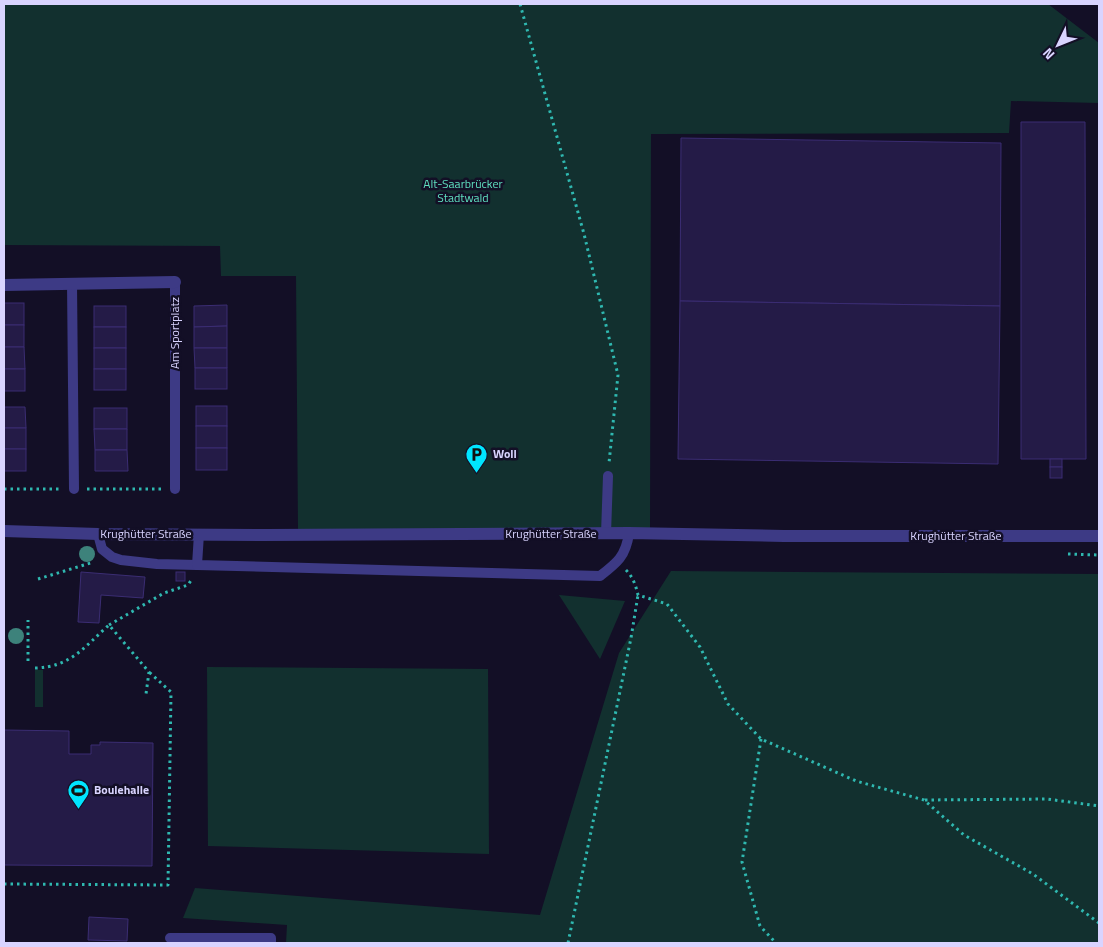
<svg xmlns="http://www.w3.org/2000/svg" width="1103" height="947" viewBox="0 0 1103 947" font-family="'Titillium Web',sans-serif">
<style>
.green{fill:#12302f}
.building{fill:#241b47;stroke:#3b2d73}
.lines{fill:none;stroke-linecap:round;stroke-linejoin:round}
.path{stroke:#2fb8b0;stroke-width:3;stroke-dasharray:2.5 4;stroke-linecap:butt}
.service{stroke:#3d3a85;stroke-width:10}
.minor{stroke:#3d3a85;stroke-width:12}
.tree{fill:#3d827b}
.labels{text-anchor:middle;stroke-width:5;stroke-linejoin:round;paint-order:stroke}
.park-label{font-size:12px;fill:#5fe0c0;stroke:#130f26}
.street-label{font-size:12px;fill:#d9d4ff;stroke:#130f26}
.poi-label{font-size:12px;font-weight:bold;fill:#d9d4ff;stroke:#130f26;text-anchor:start}
</style>
<rect width="100%" height="100%" fill="#130f26"/>
<g class="green">
<path d="M4,4H1048L1099,43V103L1011,101L1009,133L651,134L650,536L298,529L296,276H221L220,246L4,245Z"/>
<path d="M671,571L1099,574V943H286L287,925L183,918L195,888L540,915L619,653Z"/>
<path d="M559,595L625,601L600,659Z"/>
<path d="M207,667L488,669L489,854L208,846Z"/>
<rect x="35" y="670" width="8" height="37"/>
</g>
<g class="building">
<path d="M1021,122H1085L1086,459H1021Z"/>
<path d="M681,138L1001,143L1000,306L680,301Z"/>
<path d="M680,301L1000,306L998,464L678,459Z"/>
<rect x="4" y="303" width="20" height="22"/>
<path d="M227,305V326L194,327V306Z"/>
<rect x="94" y="306" width="32" height="21"/>
<rect x="4" y="325" width="20" height="22"/>
<path d="M227,326V348H194V327Z"/>
<rect x="94" y="327" width="32" height="21"/>
<path d="M4,347H24L25,369H4Z"/>
<rect x="94" y="348" width="32" height="21"/>
<path d="M194,348H227V368H195Z"/>
<rect x="195" y="368" width="32" height="21"/>
<rect x="4" y="369" width="21" height="22"/>
<rect x="94" y="369" width="32" height="21"/>
<rect x="196" y="406" width="31" height="20"/>
<path d="M4,407H25L26,428H4Z"/>
<rect x="94" y="408" width="33" height="21"/>
<rect x="196" y="426" width="31" height="22"/>
<rect x="4" y="428" width="22" height="21"/>
<path d="M94,429H127V450H95Z"/>
<rect x="196" y="448" width="31" height="22"/>
<rect x="4" y="449" width="22" height="22"/>
<path d="M95,450H127L128,471H95Z"/>
<rect x="1050" y="459" width="12" height="8"/>
<rect x="1050" y="467" width="12" height="11"/>
<path d="M81,572L145,577L143,598L101,595L99,623L78,622Z"/>
<rect x="176" y="572" width="9" height="9"/>
<path d="M4,730L69,731V754H91V745H100V742L153,743L152,866L4,865Z"/>
<path d="M89,917L128,919L127,941L88,940Z"/>
</g>
<g class="lines">
<g class="path">
<path d="M520,4L584,234L618,375L609,463"/>
<path d="M4,489H61"/>
<path d="M87,489H161"/>
<path d="M1068,554L1099,555"/>
<path d="M626,570C633,577 636,586 638,595L667,604L700,647L728,704L761,739L856,781L924,800L964,835L1033,874L1099,923"/>
<path d="M38,579L94,562"/>
<path d="M109,625L164,593L188,585L192,579"/>
<path d="M28,661V620"/>
<path d="M35,668C71,667 84,647 109,625L149,672L146,694"/>
<path d="M761,739L742,862L760,926L776,943"/>
<path d="M925,800L1047,799L1099,806"/>
<path d="M4,884L168,885L171,692L149,672"/>
<path d="M568,943L631,638L638,595"/>
</g>
<g class="service">
<path d="M72,283L74,489"/>
<path d="M175,489V282"/>
<path d="M98,534L102,549L112,557L121,560L157,564L197,565"/>
<path d="M199,534L197,565L600,576C617,563 626,556 629,533"/>
<path d="M606,534L608,476"/>
<path d="M170,938H271V943"/>
</g>
<g class="minor">
<path d="M4,285L175,282"/>
<path d="M4,531L98,534L266,535L629,533L784,536H1099"/>
</g>
</g>
<g class="tree">
<circle cx="87" cy="554" r="8"/>
<circle cx="16" cy="636" r="8"/>
</g>
<defs>
<symbol id="parking-pin" viewBox="-11 -11 22 30"><path d="M0 17L-7.5 6A9.5 9.5 0 1 1 7.5 6Z" fill="#00e5ff" stroke="#130f26"/><path d="M-3.5-5.5H1a3.5 3.5 0 0 1 0 7H-1V5.5H-3.5ZM-1-3.4V-.6H.8a1.4 1.4 0 0 0 0-2.8Z" fill="#111"/></symbol>
<symbol id="stadium-pin" viewBox="-11 -11 22 30"><path d="M0 17L-7.5 6A9.5 9.5 0 1 1 7.5 6Z" fill="#00e5ff" stroke="#130f26"/><path d="M0-5a6.5 5 0 1 0 0 10a6.5 5 0 1 0 0-10ZM-3.5-1.8h7v3.6h-7Z" fill="#111"/></symbol>
</defs>
<g fill-rule="evenodd">
<use href="#parking-pin" x="464" y="442" width="25" height="34"/>
<use href="#stadium-pin" x="66" y="778" width="25" height="34"/>
</g>
<g class="labels">
<g class="park-label">
<text x="463" y="188">Alt-Saarbrücker<tspan x="463" dy="14">Stadtwald</tspan></text>
</g>
<g class="street-label">
<text transform="translate(175 333) rotate(-90)" y="4">Am Sportplatz</text>
<text x="146" y="538">Krughütter Straße</text>
<text x="551" y="538">Krughütter Straße</text>
<text x="956" y="540">Krughütter Straße</text>
</g>
<g class="poi-label">
<text x="493" y="458">Woll</text>
<text x="94" y="794">Boulehalle</text>
</g>
</g>
<rect width="1103" height="947" fill="none" stroke="#d9d4ff" stroke-width="10"/>
<g transform="translate(1058 45) rotate(227)" stroke="#130f26" stroke-width="4" paint-order="stroke">
<path d="M0-4L9 19L0 12L-9 19Z" fill="#d9d4ff"/>
<text y="-8" font-size="14" font-weight="bold" text-anchor="middle" fill="#d9d4ff">N</text>
</g>
</svg>
